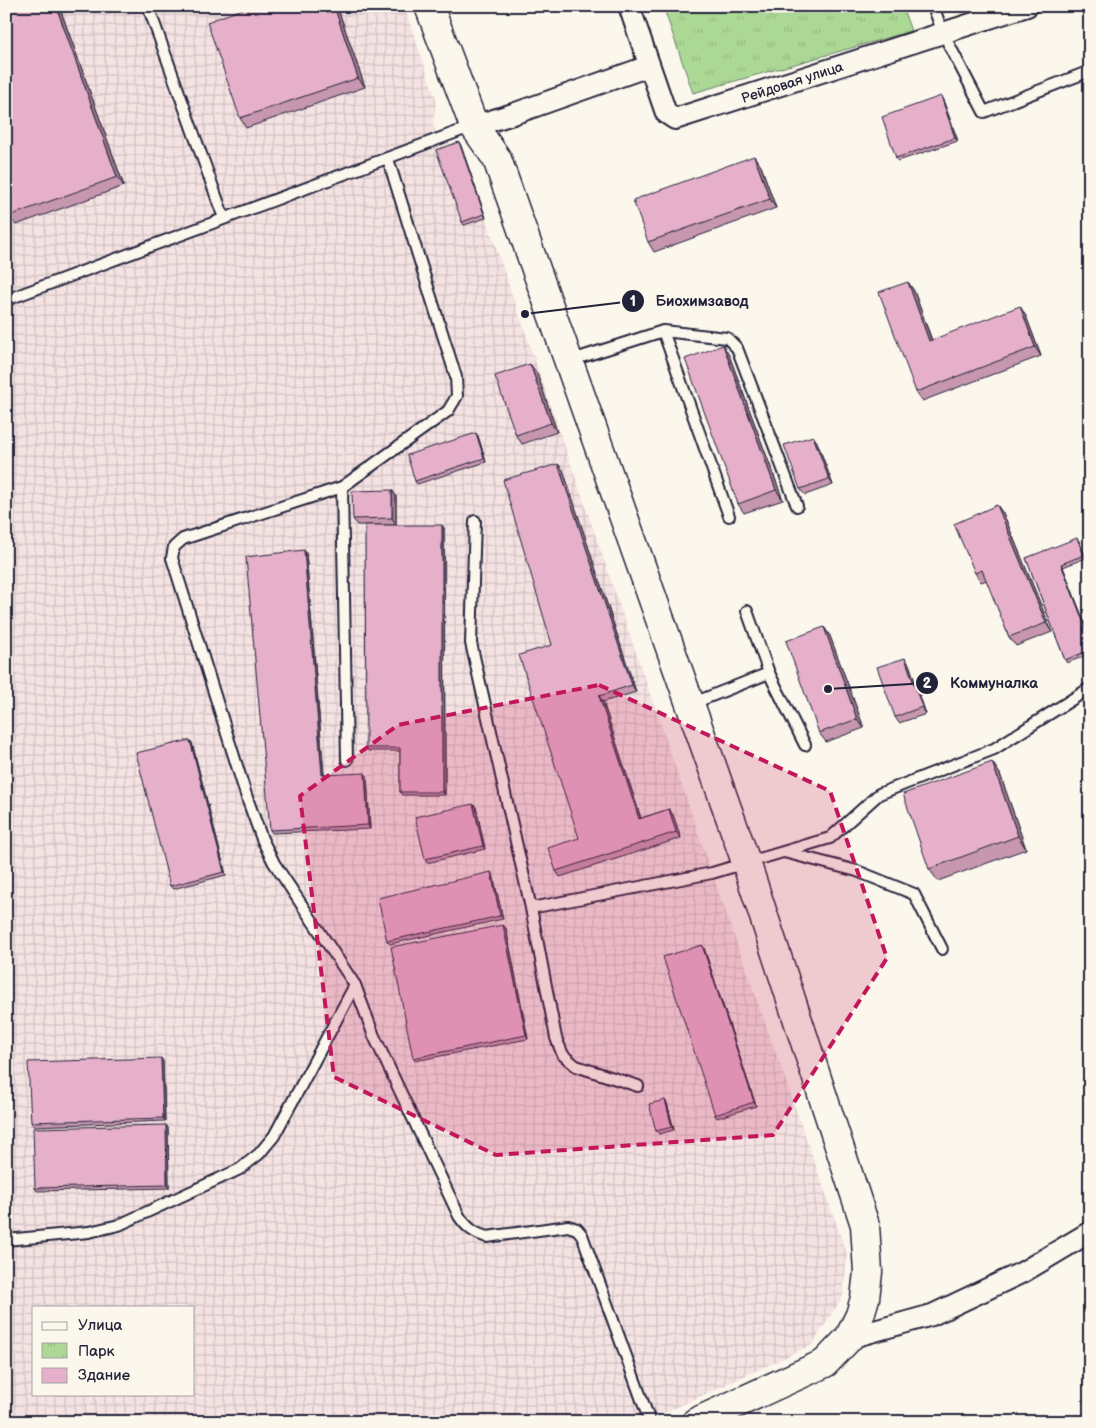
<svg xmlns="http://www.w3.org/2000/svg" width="1096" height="1428" viewBox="0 0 1096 1428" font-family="'Balsamiq Sans',sans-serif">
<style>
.industrial{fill:url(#industrial-grid);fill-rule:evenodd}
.park{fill:url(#park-tufts);stroke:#677d68}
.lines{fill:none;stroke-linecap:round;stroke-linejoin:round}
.lane-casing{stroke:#22223b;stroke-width:14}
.street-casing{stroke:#22223b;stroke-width:24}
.secondary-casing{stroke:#22223b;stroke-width:31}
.lane{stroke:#fbf7ec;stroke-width:10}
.street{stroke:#fbf7ec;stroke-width:20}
.secondary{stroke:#fbf7ec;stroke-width:28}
.wall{fill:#c697ae;stroke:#22223b}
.shaded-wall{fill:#a17b8d;stroke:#22223b}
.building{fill:#e6b0ca;stroke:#22223b}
.marked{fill:#c2185b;fill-opacity:0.2;stroke:#c2185b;stroke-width:4;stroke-dasharray:10 6;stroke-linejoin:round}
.labels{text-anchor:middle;stroke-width:4.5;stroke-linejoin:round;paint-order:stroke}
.street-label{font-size:14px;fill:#22223b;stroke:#fbf7ec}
.leader{fill:none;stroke:#22223b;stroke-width:2}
.callout-dot{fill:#22223b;stroke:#fbf7ec;stroke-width:2}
.mark-label{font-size:15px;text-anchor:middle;font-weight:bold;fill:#fff}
.callout-label{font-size:15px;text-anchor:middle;font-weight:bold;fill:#22223b;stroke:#fbf7ec;stroke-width:4.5;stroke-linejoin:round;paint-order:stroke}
</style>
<defs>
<pattern id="industrial-grid" width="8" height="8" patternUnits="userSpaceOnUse" patternTransform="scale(1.25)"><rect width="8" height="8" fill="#f5e2e2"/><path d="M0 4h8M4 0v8" fill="none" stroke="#d2c2c3"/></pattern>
<pattern id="park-tufts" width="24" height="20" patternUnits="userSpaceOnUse" patternTransform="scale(1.25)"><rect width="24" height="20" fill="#acd896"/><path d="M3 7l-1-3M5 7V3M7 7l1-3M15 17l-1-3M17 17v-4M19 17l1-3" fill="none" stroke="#94b982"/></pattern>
</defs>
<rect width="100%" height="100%" fill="#fbf7ec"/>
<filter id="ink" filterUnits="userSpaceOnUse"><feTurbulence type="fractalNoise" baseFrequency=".02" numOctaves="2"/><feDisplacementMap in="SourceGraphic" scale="10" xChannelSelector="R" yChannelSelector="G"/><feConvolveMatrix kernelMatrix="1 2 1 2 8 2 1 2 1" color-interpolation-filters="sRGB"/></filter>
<g filter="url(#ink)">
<path class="industrial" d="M6,6H404L436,99L433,124L443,151L461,146L712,873L847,1254L843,1296L812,1345L645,1422H6ZM34,1307H194V1394H34Z"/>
<path class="park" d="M663,6H902L911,31L693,93Z"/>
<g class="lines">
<defs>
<g id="lane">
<path d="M148,6L224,218"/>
<path d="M933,6L943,33L984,112L1090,71"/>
<path d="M6,300L473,126"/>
<path d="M663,331L729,516"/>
<path d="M569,361L663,331L727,338L737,348L797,506"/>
<path d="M342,487L347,760"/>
<path d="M475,521L471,643L531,908L712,873L830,838L879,794L994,749L1090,688"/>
<path d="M747,611L769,673L805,745"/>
<path d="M691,704L769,673"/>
<path d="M784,852L857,871L914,894L942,949"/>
<path d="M531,908L556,1038L563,1055L576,1066L638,1086"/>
<path d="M355,985L374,1036L459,1216C467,1228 474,1233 487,1237L568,1226L577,1229L582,1235L650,1422"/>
<path d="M6,1240L89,1232L119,1225L240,1169L259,1154L274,1136L355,985L274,863L262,839L247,798L172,558L174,547L183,539L342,487L448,411L457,396L456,377L388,159"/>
</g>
<g id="street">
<path d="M629,6L666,113L675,119L1027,6"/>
<path d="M474,126L513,114L649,66"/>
<path d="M849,1338L932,1315L1023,1272L1090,1232"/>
</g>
<path id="secondary" d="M429,6L474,126L497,159L746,862L865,1225L868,1272L865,1298L860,1315L849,1338L825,1363L696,1422"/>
</defs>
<use href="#lane" class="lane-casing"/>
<use href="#street" class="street-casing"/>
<use href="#secondary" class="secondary-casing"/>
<use href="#lane" class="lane"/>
<use href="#street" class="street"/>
<use href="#secondary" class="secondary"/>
</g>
<g class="wall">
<path d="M6,6H59L124,186L16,225L9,216Z"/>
<path d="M337,6L365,87L246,128L240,118Z"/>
<path d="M943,100L958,141L898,161L896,158Z"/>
<path d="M459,142L461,146L486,218L464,225L462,222Z"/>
<path d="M761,166L776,208L654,252L648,242Z"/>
<path d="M908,282L914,291L932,340L1026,316L1041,356L922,401L916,392Z"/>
<path d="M729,355L783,500L744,513L738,504Z"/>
<path d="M537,373L557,432L522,444L516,435Z"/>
<path d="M478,436L486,462L417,484L415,481Z"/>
<path d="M813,436L817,442L833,485L805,495L800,489Z"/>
<path d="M558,464L563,470L636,692L603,702L641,818L669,809L673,815L681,838L560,877L556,871L579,838L552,645Z"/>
<path d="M392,490L396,496V525H357L353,519Z"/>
<path d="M997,505L1004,515L1052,632L1016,646L1009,637L987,580L981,582L975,573Z"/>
<path d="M444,528L445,795H402L400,792V751H368L366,748Z"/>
<path d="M1079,541L1086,558L1063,567L1090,637V654L1067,663L1065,660L1026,558Z"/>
<path d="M306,553L324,775L367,776L370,829L272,833L270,830Z"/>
<path d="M824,627L830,636L864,728L826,742L819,733Z"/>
<path d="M909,664L926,714L899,723L895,717Z"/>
<path d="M190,740L192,743L226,875L173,889L170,886Z"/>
<path d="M992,762L1000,774L1026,849L938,881L929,869Z"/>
<path d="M476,807L485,849L427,863L425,859Z"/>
<path d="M491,872L493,875L503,919L390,944L387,941Z"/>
<path d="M506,928L528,1039L415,1061L413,1058Z"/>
<path d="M702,945L704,948L756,1106L717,1118L715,1115Z"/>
<path d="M163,1061L165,1121L33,1126L31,1122Z"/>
<path d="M667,1103L674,1130L659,1134L656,1131Z"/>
<path d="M166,1125L168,1128L169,1188L37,1191L35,1188Z"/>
</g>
<g class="shaded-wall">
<path d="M56,6H59L124,186L117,177Z"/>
<path d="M334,6H337L365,87L358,78Z"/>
<path d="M941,96L943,100L958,141L955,138Z"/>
<path d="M459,142L461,146L486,218L484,214Z"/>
<path d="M754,156L761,166L776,208L770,199Z"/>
<path d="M908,282L914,291L935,350L929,341Z"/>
<path d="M1020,306L1026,316L1041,356L1035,347Z"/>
<path d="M723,345L729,355L783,500L776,490Z"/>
<path d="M530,364L537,373L557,432L551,423Z"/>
<path d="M476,433L478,436L486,462L484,458Z"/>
<path d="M813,436L817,442L833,485L829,479Z"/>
<path d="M558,464L563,470L636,692L632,685Z"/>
<path d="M392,490L396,496V525L392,518Z"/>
<path d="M997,505L1004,515L1052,632L1046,623Z"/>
<path d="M442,525L444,528L445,795L442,792Z"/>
<path d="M1077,538L1079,541L1086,558L1084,555Z"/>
<path d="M304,550L306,553L324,778L322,775Z"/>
<path d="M1061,564L1063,567L1090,637V639Z"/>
<path d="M824,627L830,636L864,728L857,719Z"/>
<path d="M905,658L909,664L926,714L922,707Z"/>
<path d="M599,696L603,702L643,825L639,819Z"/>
<path d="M190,740L192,743L226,875L224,872Z"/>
<path d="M992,762L1000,774L1026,849L1018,836Z"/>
<path d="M365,773L367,776L370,829L368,825Z"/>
<path d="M473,804L476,807L485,849L483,846Z"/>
<path d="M669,809L673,815L681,838L676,832Z"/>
<path d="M491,872L493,875L503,919L500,916Z"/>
<path d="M503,925L506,928L528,1039L526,1035Z"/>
<path d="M702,945L704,948L756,1106L754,1102Z"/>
<path d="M161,1058L163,1061L165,1121L163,1118Z"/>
<path d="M665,1100L667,1103L674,1130L672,1127Z"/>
<path d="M166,1125L168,1128L169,1188L167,1185Z"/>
</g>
<g class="building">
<path d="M6,6H56L117,177L9,216L6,207Z"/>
<path d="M251,6H334L358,78L240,118L207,22Z"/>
<path d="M941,96L955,138L896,158L882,117Z"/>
<path d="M459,142L484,214L462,222L436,150Z"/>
<path d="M754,156L770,199L648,242L633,200Z"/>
<path d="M908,282L929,341L1020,306L1035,347L916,392L879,292Z"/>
<path d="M723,345L776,490L738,504L685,359Z"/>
<path d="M530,364L551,423L516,435L495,376Z"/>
<path d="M476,433L484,458L415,481L407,455Z"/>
<path d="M813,436L829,479L800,489L784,445Z"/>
<path d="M558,464L632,685L599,696L639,819L669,809L676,832L556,871L548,848L579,838L519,655L552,645L503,480Z"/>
<path d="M392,490V518L353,519L352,491Z"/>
<path d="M997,505L1046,623L1009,637L982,570L975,573L954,524Z"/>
<path d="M365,525H442V792H400V748H366Z"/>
<path d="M1077,538L1084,555L1061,564L1090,639V650L1065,660L1026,558Z"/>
<path d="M304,550L322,775L365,773L368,825L270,830L246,557Z"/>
<path d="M824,627L857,719L819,733L786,641Z"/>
<path d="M905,658L922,707L895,717L877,667Z"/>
<path d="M190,740L224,872L170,886L136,753Z"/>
<path d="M992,762L1018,836L929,869L903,794Z"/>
<path d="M473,804L483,846L425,859L415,817Z"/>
<path d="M491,872L500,916L387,941L378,898Z"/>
<path d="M503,925L526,1035L413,1058L391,947Z"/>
<path d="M702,945L754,1102L715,1115L663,957Z"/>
<path d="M161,1058L163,1118L31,1122L28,1062Z"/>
<path d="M665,1100L672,1127L656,1131L649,1104Z"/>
<path d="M166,1125L167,1185L35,1188L33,1128Z"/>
</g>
</g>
<path class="marked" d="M599,685L830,791L887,958L773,1135L496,1155L334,1077L300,796L398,725Z"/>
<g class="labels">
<g class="street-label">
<text transform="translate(792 82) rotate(-18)" y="5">Рейдовая улица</text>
</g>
</g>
<path class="leader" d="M525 314L633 301M828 689L927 683"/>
<g class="callout-dot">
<circle cx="525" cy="314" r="5"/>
<circle cx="828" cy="689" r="5"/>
<circle cx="633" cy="301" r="12"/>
<circle cx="927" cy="683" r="12"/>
</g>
<g class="mark-label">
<text x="633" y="306">1</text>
<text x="927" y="688">2</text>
</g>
<g class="callout-label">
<text x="702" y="306">Биохимзавод</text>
<text x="994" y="688">Коммуналка</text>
</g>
<rect width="1096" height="1428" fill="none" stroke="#fbf7ec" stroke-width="25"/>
<rect x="12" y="12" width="1071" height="1403" fill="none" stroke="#22223b" stroke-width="2" filter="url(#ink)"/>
<rect x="32" y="1306" width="162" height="90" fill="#fbf7ec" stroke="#a4a2a5"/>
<rect x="42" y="1322" width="25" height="8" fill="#fbf7ec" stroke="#a4a2a5"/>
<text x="78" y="1330" font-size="15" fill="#22223b">Улица</text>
<rect x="42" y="1343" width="25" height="15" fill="url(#park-tufts)" stroke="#a4a2a5"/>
<text x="78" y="1356" font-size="15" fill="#22223b">Парк</text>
<rect x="42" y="1368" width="25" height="15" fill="#e6b0ca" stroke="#a4a2a5"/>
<text x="78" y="1380" font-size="15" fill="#22223b">Здание</text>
</svg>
